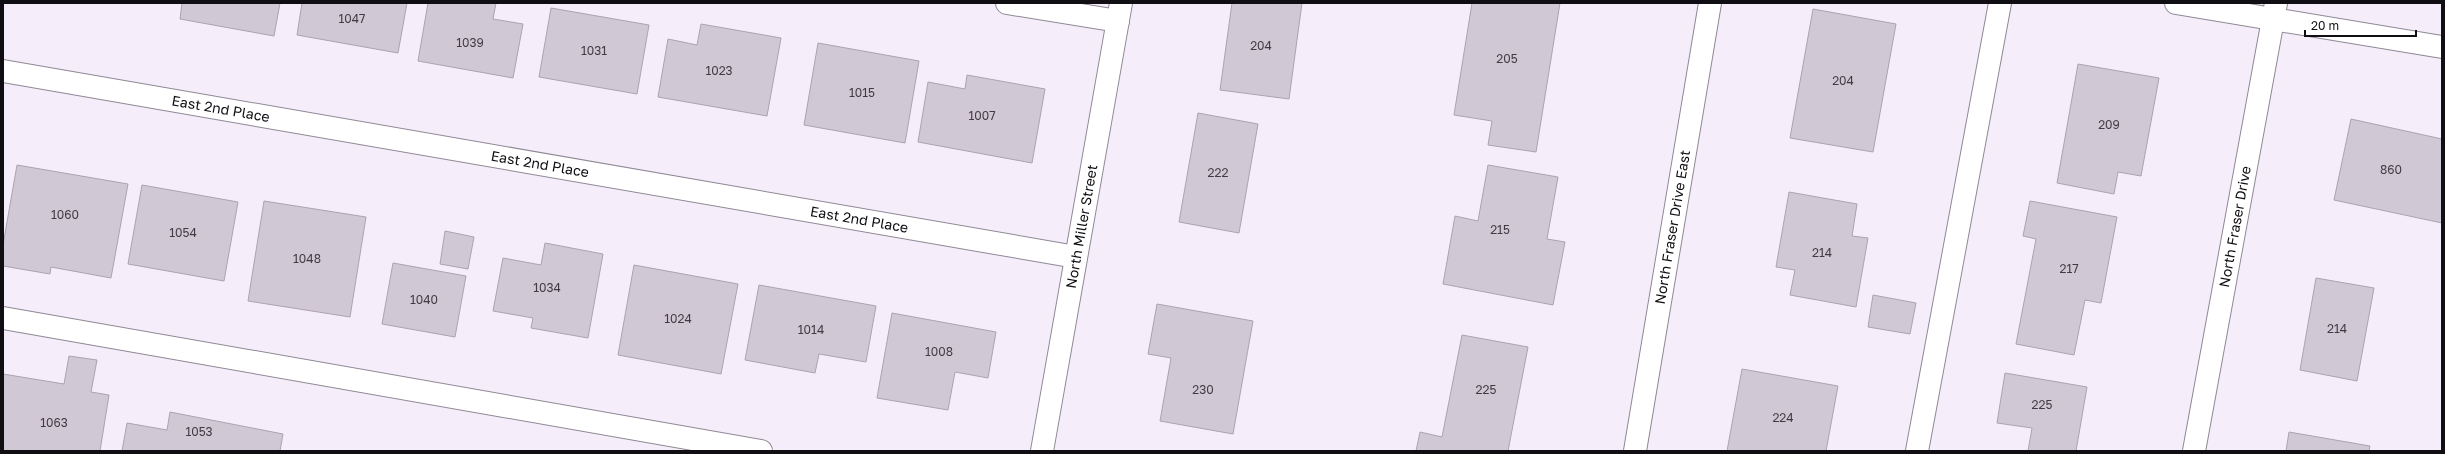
<svg xmlns="http://www.w3.org/2000/svg" width="2445" height="454" viewBox="0 0 2445 454" font-family="'Golos Text',sans-serif">
<style>
.building{fill:#d1c8d5;stroke:#aba3b0}
.lines{fill:none;stroke-linecap:round;stroke-linejoin:round}
.minor-casing{stroke:#908895;stroke-width:24}
.minor{stroke:#fff;stroke-width:22}
.labels{text-anchor:middle;stroke-width:3;stroke-linejoin:round;paint-order:stroke}
.number-label{font-size:12px;fill:#413c44}
.street-label{font-size:14px;fill:#110e13;stroke:#fff}
</style>
<rect width="100%" height="100%" fill="#f6edfb"/>
<g class="building">
<path d="M182,3H280L274,36L180,19Z"/>
<path d="M302,3H407L398,53L297,35Z"/>
<path d="M428,3H496L493,19L523,24L513,78L418,61Z"/>
<path d="M1232,3H1302L1289,99L1220,90Z"/>
<path d="M1472,3H1560L1536,152L1488,145L1492,121L1454,115Z"/>
<path d="M551,8L649,25L637,94L539,77Z"/>
<path d="M1813,9L1896,24L1873,152L1790,138Z"/>
<path d="M701,24L781,38L767,116L658,97L668,39L697,45Z"/>
<path d="M818,43L919,61L905,143L804,125Z"/>
<path d="M2078,64L2159,78L2141,176L2118,172L2114,194L2057,183Z"/>
<path d="M967,75L1045,89L1032,163L918,142L928,82L965,89Z"/>
<path d="M1198,113L1258,124L1239,233L1179,222Z"/>
<path d="M2351,119L2442,139V223L2334,200Z"/>
<path d="M17,165L128,184L111,278L51,267L50,274L3,266V245Z"/>
<path d="M1488,165L1558,177L1547,239L1565,242L1553,305L1443,284L1455,216L1478,221Z"/>
<path d="M142,185L238,202L224,281L128,264Z"/>
<path d="M1789,192L1857,204L1852,236L1868,238L1856,307L1790,295L1795,270L1776,267Z"/>
<path d="M264,201L366,217L350,317L248,301Z"/>
<path d="M2030,201L2117,217L2101,303L2085,300L2074,355L2016,344L2036,239L2023,236Z"/>
<path d="M445,231L474,237L468,269L440,264Z"/>
<path d="M545,243L603,254L588,338L531,328L533,318L493,311L503,258L541,265Z"/>
<path d="M393,263L466,276L455,337L382,324Z"/>
<path d="M634,265L738,284L721,374L618,355Z"/>
<path d="M2316,278L2374,288L2357,381L2300,370Z"/>
<path d="M759,285L876,306L866,362L819,354L815,373L745,360Z"/>
<path d="M1873,295L1916,303L1910,334L1868,327Z"/>
<path d="M1157,304L1253,321L1233,434L1160,421L1171,358L1148,354Z"/>
<path d="M892,313L996,332L988,378L955,372L948,410L877,398Z"/>
<path d="M1462,335L1528,347L1508,451H1416L1420,432L1442,437Z"/>
<path d="M69,356L97,360L91,392L109,395L100,451H3V374L64,384Z"/>
<path d="M1742,369L1838,386L1826,451H1727Z"/>
<path d="M2005,373L2087,387L2076,451H2028L2032,428L1997,423Z"/>
<path d="M170,412L283,434L280,451H122L127,423L167,430Z"/>
<path d="M2289,432L2370,446L2369,451H2286Z"/>
</g>
<g class="lines">
<defs>
<g id="minor">
<path d="M1007,3L1118,21"/>
<path d="M2176,3L2442,47"/>
<path id="s1" d="M3,71L1076,257"/>
<path d="M3,318L761,451"/>
<path id="s2" d="M1042,451L1121,3"/>
<path id="s3" d="M1635,451L1710,3"/>
<path d="M1917,451L2000,3"/>
<path id="s4" d="M2194,451L2276,3"/>
</g>
</defs>
<use href="#minor" class="minor-casing"/>
<use href="#minor" class="minor"/>
</g>
<g class="labels">
<g class="number-label">
<text x="352" y="23">1047</text>
<text x="470" y="47">1039</text>
<text x="1261" y="50">204</text>
<text x="594" y="55">1031</text>
<text x="1507" y="63">205</text>
<text x="719" y="75">1023</text>
<text x="1843" y="85">204</text>
<text x="862" y="97">1015</text>
<text x="982" y="120">1007</text>
<text x="2109" y="129">209</text>
<text x="2391" y="174">860</text>
<text x="1218" y="177">222</text>
<text x="65" y="219">1060</text>
<text x="1500" y="234">215</text>
<text x="183" y="237">1054</text>
<text x="1822" y="257">214</text>
<text x="307" y="263">1048</text>
<text x="2069" y="273">217</text>
<text x="547" y="292">1034</text>
<text x="424" y="304">1040</text>
<text x="678" y="323">1024</text>
<text x="2337" y="333">214</text>
<text x="811" y="334">1014</text>
<text x="939" y="356">1008</text>
<text x="1203" y="394">230</text>
<text x="1486" y="394">225</text>
<text x="2042" y="409">225</text>
<text x="1783" y="422">224</text>
<text x="54" y="427">1063</text>
<text x="199" y="436">1053</text>
</g>
<g class="street-label">
<text dy="5" stroke="none"><textPath href="#s1" startOffset="221">East 2nd Place</textPath></text>
<text dy="5" stroke="none"><textPath href="#s1" startOffset="545">East 2nd Place</textPath></text>
<text dy="5" stroke="none"><textPath href="#s1" startOffset="869">East 2nd Place</textPath></text>
<text dy="5" stroke="none"><textPath href="#s2" startOffset="228">North Miller Street</textPath></text>
<text dy="5" stroke="none"><textPath href="#s3" startOffset="227">North Fraser Drive East</textPath></text>
<text dy="5" stroke="none"><textPath href="#s4" startOffset="228">North Fraser Drive</textPath></text>
</g>
</g>
<rect width="2445" height="454" fill="none" stroke="#110e13" stroke-width="8"/>
<path d="M2305 30v6h111v-6" fill="none" stroke="#110e13" stroke-width="2"/>
<text x="2311" y="30" font-size="12" fill="#110e13" stroke="#ffffff" stroke-width="3" paint-order="stroke">20 m</text>
</svg>
